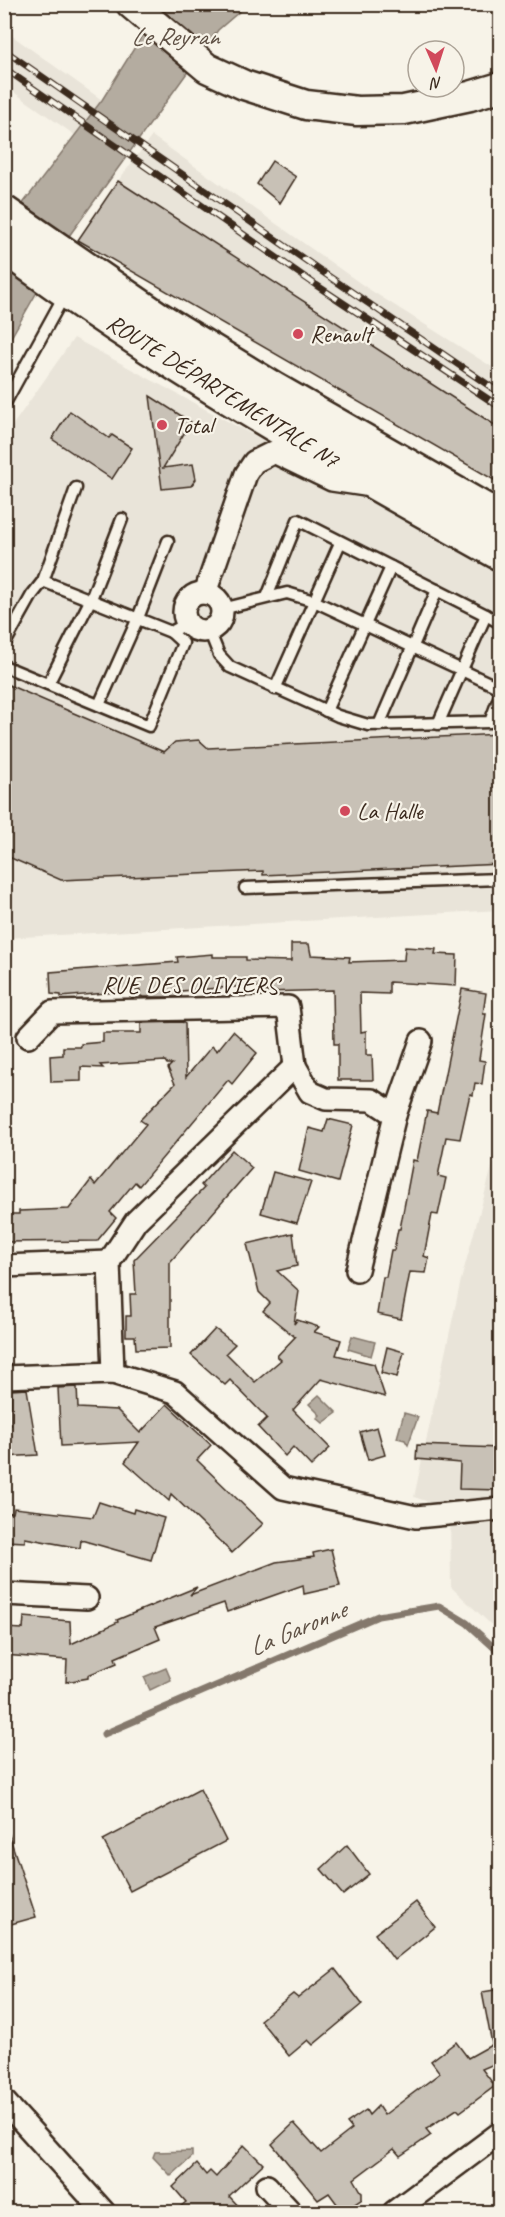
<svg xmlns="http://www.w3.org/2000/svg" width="505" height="2217" viewBox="0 0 505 2217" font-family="Caveat,sans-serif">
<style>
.built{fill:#e9e4d9}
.water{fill:#b4aca0;stroke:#84786c;stroke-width:1.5}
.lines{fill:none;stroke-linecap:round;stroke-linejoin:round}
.stream{stroke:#84786c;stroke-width:7}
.building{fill:#c8c1b6;stroke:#3b2a1e;stroke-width:1.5}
.service-casing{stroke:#3b2a1e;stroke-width:15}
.minor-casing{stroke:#3b2a1e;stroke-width:26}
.secondary-casing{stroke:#3b2a1e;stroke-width:33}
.primary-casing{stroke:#3b2a1e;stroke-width:38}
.service{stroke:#f7f3e8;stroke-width:10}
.minor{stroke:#f7f3e8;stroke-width:21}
.secondary{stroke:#f7f3e8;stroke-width:28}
.primary{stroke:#f7f3e8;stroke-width:33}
.rail-casing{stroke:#3b2a1e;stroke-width:7}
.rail{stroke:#f7f3e8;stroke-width:4.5;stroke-dasharray:14;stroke-linecap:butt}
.poi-dot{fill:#d1495b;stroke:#f7f3e8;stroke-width:2}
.labels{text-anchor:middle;stroke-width:4.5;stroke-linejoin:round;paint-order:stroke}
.poi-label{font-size:24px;fill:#3b2a1e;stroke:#f7f3e8;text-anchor:start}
.street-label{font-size:24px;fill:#3b2a1e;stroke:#f7f3e8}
.water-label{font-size:26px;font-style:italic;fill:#5f5145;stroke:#f7f3e8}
</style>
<rect width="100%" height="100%" fill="#f7f3e8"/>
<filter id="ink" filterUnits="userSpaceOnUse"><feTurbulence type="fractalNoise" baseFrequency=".0167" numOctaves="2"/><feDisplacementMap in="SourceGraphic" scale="12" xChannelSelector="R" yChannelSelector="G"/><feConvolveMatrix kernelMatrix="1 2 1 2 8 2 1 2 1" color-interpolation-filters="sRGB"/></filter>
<g filter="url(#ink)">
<g class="built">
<path d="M4,30L102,100L76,136L5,86Z"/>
<path d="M152,136L367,288L500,372V429L118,181Z"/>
<path d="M74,338L500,569V910L5,938V436Z"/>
<path d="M500,1138V1633L451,1587L450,1509L414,1497L461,1280Z"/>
</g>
<g class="water">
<path d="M152,5H247L218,30L69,236L5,348V227L102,100L140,39Z"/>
<path d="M352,1336L375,1342L371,1356L348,1349Z"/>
<path d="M319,1395L337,1413L323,1423L317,1418L320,1415L309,1404Z"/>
<path d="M404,1413L418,1417L408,1445L405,1440L397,1438Z"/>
<path d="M166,1668L171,1680L150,1690L144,1677Z"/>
<path d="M192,2151V2157L171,2176L153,2157L155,2152Z"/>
</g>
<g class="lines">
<path class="stream" d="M104,1734L378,1616L439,1606L467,1623L500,1653"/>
</g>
<g class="building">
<path d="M272,161L296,177L280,203L257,184Z"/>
<path d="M118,181L501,429V484L78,240Z"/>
<path d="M150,396L191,422L163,468L193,464L196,479L191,486L162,489Z"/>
<path d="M70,411L109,438L112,435L132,448L112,479L52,439Z"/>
<path d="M4,683L164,752L175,742L199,740L208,748L501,734V864L263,875V871L61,880L4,855Z"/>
<path d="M291,944H309L311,955L350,957L349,962L404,960L405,947L436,949L435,954L457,955L456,986L389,982V994L360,993L361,1032L366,1031V1055H372L373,1080H338V1044H334L333,990L266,992V987H232L181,991V997H144L140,996V990L61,997V995L51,994L50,972L178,962L177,957L213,954V957H246V960L291,961Z"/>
<path d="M462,989L486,993L483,1014H486L479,1060L485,1061L482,1084L475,1083L473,1095L470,1094L460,1139L446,1137L438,1176L446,1178L438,1215L432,1214L424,1256L429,1258L426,1273L410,1272L401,1319L377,1314L383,1277H386L391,1250H394L398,1229H400L413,1160L417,1161L427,1111L437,1113Z"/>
<path d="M182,1022L185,1024L186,1077L212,1046L217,1051L233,1031L257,1053L232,1084L228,1080L139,1186L135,1182L110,1212L116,1218L97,1241L4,1242V1214H19V1211L69,1209L91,1180L95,1185L146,1124L140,1120L175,1084L168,1068L172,1064H167L165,1061L100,1065L103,1068L81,1067V1081L51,1082L50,1056L63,1055V1047H81V1044L103,1042V1033H141V1023Z"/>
<path d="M328,1119L353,1125L338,1182L299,1171L309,1128L324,1132Z"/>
<path d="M232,1150L252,1168L170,1262V1348L136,1349L135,1336H126V1316H131L130,1294H136L134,1260L204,1188L201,1185Z"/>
<path d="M273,1172L311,1182L297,1223L261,1213Z"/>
<path d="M293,1233L297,1266L277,1271L299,1291L294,1324L297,1320L319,1327L314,1332L341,1340L336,1355L374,1364L385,1397L321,1379L293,1410L330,1448L311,1466L293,1447L285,1456L258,1427L267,1418L230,1380L225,1385L191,1355L215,1329L235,1344L226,1353L255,1382L281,1360L277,1356L295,1337L263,1311L270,1303L259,1292L247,1244Z"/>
<path d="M387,1347L404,1352L397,1377L381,1373Z"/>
<path d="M77,1387L78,1408L117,1410L140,1433L167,1404L211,1445L197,1460L263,1524L232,1553L171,1494L169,1501L125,1462L139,1442L61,1446L58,1388Z"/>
<path d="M27,1389L38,1455L4,1457V1426L11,1425V1390Z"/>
<path d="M377,1427L385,1455L368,1460L360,1432Z"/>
<path d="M417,1445L501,1448V1490L459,1489L460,1463L416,1459Z"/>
<path d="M99,1502L133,1513L134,1509L164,1518L151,1560L81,1540L80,1548L25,1538V1542L4,1541V1512L13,1513L14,1508L93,1517Z"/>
<path d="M331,1549L340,1586L304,1594L303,1585L227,1612L224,1603L155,1627L160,1639L115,1658L117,1663L88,1675V1678L66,1682L67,1660L4,1655V1628L23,1629L24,1617L70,1621L71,1644L118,1622L117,1620L197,1587L190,1595L276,1562L314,1557L313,1553Z"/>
<path d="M200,1789L226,1841L130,1891L103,1840Z"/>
<path d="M4,1832H8L36,1917L4,1926Z"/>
<path d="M347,1845L369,1874L343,1895L321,1869Z"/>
<path d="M416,1902L435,1927L394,1960L375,1934Z"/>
<path d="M335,1969L362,2004L313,2045L308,2040L289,2056L260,2020L293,1994L298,1998Z"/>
<path d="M501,1989V2061L482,2069L495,2086L460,2112L457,2109L426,2129L431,2135L400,2156L394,2149L354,2179L362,2193V2199L343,2212L329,2193L318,2200L272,2144L294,2123L321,2153L352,2129L347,2123L366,2110L369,2115L378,2106L384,2115L440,2073L431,2061L456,2042L468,2058L495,2043L492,2044L482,1992Z"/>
<path d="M244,2145L263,2164L229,2196L244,2212H174L186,2202L173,2187L197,2164L206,2175L210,2171L216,2177Z"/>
</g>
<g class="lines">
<defs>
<g id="service">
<path d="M4,405L65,294"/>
<path d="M43,581L76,488"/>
<path d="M267,597L298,520L486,615L438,724"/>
<path d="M222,609L287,593L314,601L500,688"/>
<path d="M486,615L500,623"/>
<path d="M209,630L219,655L230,667L338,716L368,725L490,722L500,695"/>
<path d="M4,645L32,595L43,581L171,632L188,623"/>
<path d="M4,666L149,726L183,643L171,632"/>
<path d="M48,684L91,599L122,519"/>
<path d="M275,689L340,543"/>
<path d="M99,705L138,618L168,541"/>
<path d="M326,711L391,567"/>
<path d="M379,725L437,590"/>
<path d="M245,888L500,879"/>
</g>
<g id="minor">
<path d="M205,593L246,474L254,462L274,452L332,480L365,485"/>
<circle cx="203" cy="612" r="19"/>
<path d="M28,1037L52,1012L288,1007L295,1066L136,1221L109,1262"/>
<path d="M295,1066L310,1092L326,1099L372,1100L395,1115L357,1270"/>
<path d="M395,1115L421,1041"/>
<path d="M4,1266L109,1262L113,1373"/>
<path d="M4,1377L113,1373L175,1392L283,1488L416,1517L500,1509"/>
<path d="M4,1594L87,1598"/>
<path d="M4,2101L104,2212"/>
<path d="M267,2186L291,2212"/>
<path d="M394,2212L500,2133"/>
</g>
<path id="secondary" d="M131,4L207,68L244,85L306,105L357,111L404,110L470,96L500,87"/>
<g id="primary">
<path d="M4,213L157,318L273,389L500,519"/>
<path d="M4,246C161,363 330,459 500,553"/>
</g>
</defs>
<use href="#service" class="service-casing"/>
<use href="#minor" class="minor-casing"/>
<use href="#secondary" class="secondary-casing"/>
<use href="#primary" class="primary-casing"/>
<use href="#service" class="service"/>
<use href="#minor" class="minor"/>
<use href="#secondary" class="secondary"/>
<use href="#primary" class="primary"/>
<defs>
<g id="rail">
<path d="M4,50L321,271L500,393"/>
<path d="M4,68L316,285L500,407"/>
</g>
</defs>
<use href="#rail" class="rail-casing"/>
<use href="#rail" class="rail"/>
</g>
</g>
<g class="poi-dot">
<circle cx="298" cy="334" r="6"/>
<circle cx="162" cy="425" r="6"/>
<circle cx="345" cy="811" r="6"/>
</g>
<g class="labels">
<g class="poi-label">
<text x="310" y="342">Renault</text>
<text x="174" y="433">Total</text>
<text x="357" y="819">La Halle</text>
</g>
<g class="street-label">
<text transform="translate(223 391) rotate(32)" y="8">ROUTE DÉPARTEMENTALE N7</text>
<text x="190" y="993">RUE DES OLIVIERS</text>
</g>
<g class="water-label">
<text x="175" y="45">Le Reyran</text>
<text transform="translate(297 1628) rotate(-23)" y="9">La Garonne</text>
</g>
</g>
<rect width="505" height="2217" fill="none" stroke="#f7f3e8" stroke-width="24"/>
<rect x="12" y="12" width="481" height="2193" fill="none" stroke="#3b2a1e" stroke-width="2" filter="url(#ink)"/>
<g transform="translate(436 69) rotate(177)"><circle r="28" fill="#f7f3e8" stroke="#aca397" stroke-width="1.5"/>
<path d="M0-4.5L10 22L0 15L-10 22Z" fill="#d1495b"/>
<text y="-9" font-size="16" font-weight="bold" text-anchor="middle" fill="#3b2a1e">N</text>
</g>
</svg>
